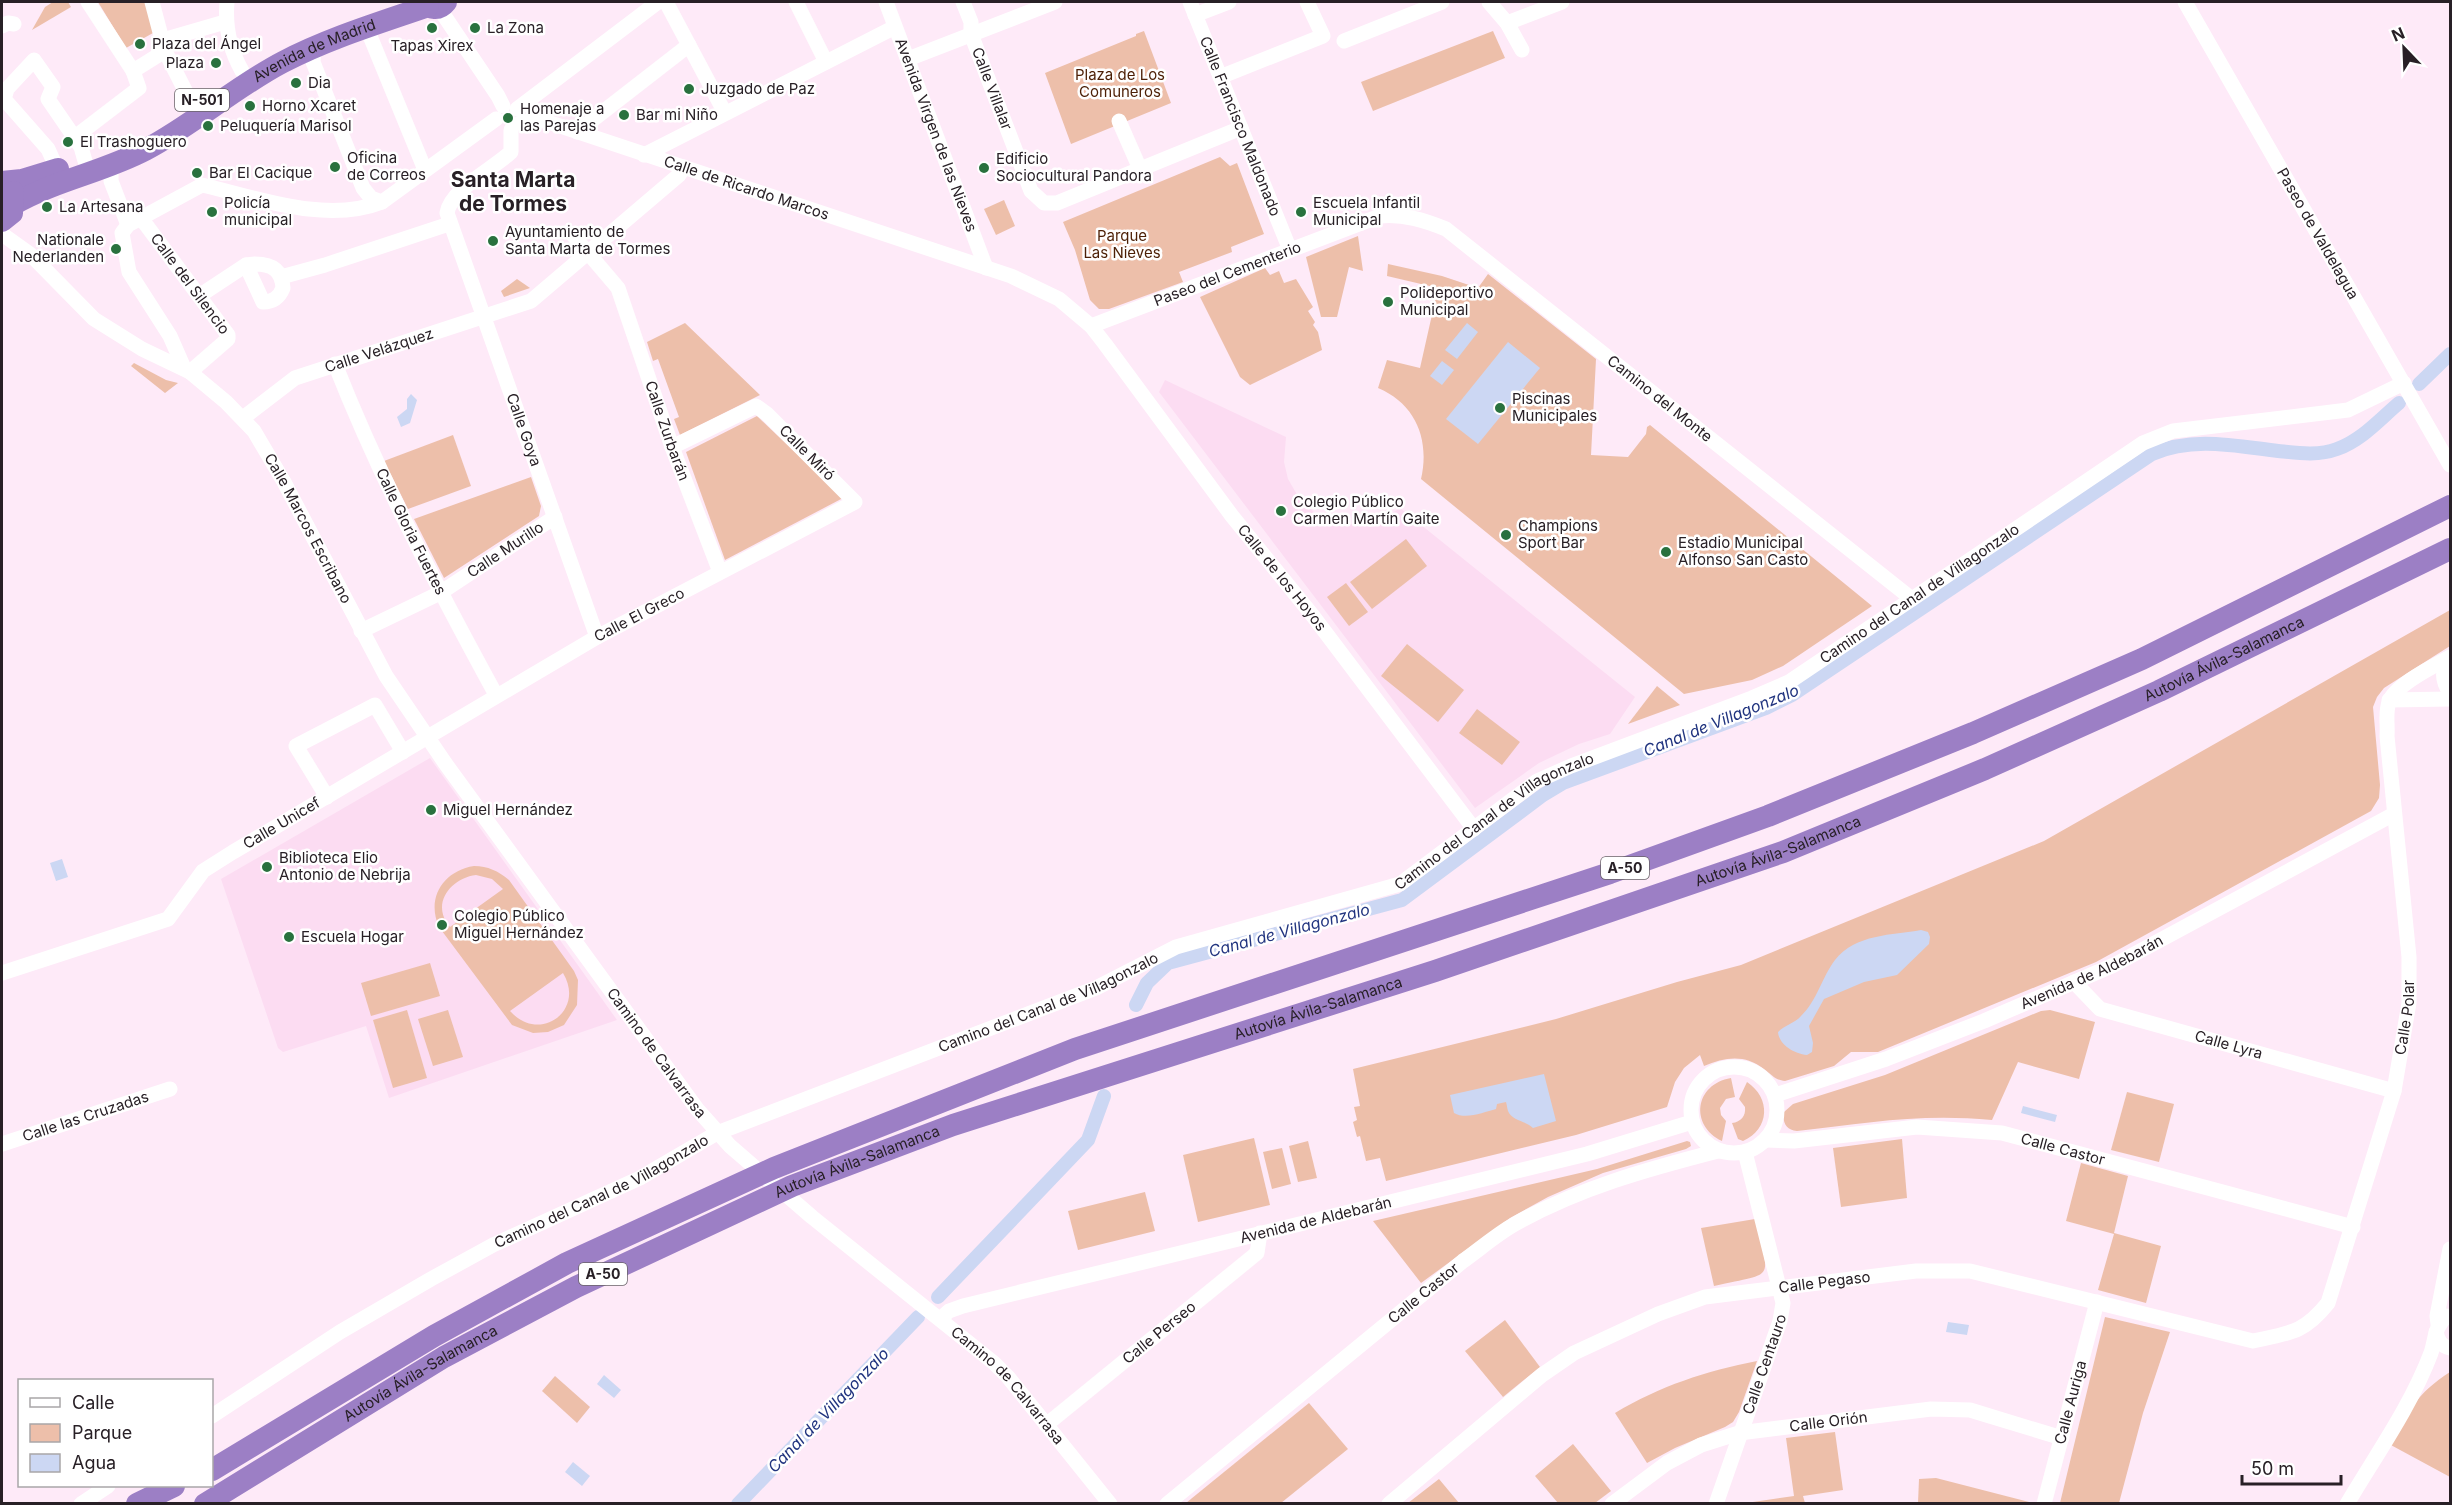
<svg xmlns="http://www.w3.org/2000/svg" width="2452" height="1505" viewBox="0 0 2452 1505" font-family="Inter,sans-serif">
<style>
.built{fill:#fcdcf2}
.green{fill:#edbfaa;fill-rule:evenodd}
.water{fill:#ccd7f3}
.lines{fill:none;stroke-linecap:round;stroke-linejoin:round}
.canal{stroke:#ccd7f3;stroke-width:14}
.minor{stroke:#fff;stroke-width:15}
.highway{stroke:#9c7fc5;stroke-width:22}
.poi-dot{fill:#29713e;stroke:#fff;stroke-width:2}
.labels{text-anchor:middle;stroke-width:5;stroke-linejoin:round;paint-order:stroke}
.shield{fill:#fff;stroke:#686367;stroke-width:1.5}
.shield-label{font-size:14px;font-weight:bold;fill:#282026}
.poi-label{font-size:15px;fill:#282026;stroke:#fff;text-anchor:start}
.street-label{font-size:15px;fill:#282026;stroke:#fff}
.park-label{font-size:15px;fill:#4c1f05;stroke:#fff}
.water-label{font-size:16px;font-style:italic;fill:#21347f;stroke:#fff}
.district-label{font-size:21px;font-weight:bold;fill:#282026;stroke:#fff}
</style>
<rect width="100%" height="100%" fill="#feeaf8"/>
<g class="built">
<path d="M1165,380L1286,437L1284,462L1288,479L1299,498L1316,514L1339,523L1359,525L1383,519L1400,508L1635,697L1610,734L1579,744L1539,763L1475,808L1159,392Z"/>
<path d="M430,758L617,1020L389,1098L366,1026L283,1052L278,1048L221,879Z"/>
</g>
<g class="green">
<path d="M53,2H68L71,7L32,30L45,7Z"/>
<path d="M98,2H147L153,33L126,48Z"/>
<path d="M1144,31L1171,103L1071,144L1045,73L1136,36V34Z"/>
<path d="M1493,31L1505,58L1373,111L1361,82Z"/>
<path d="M1220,157L1230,166L1237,163L1264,234L1231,247L1232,252L1179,272L1183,282L1109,309H1099L1090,300L1075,250L1063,222Z"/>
<path d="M1004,200L1015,226L996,235L984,209Z"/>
<path d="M1358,236L1363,271L1349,267L1337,317H1321L1306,257Z"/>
<path d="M1388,264L1442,276L1478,288L1488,274L1596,359L1591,455L1628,457L1646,434L1647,427L1650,425L1872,606L1783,666L1752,680L1684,694L1421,479C1430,440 1416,404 1378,388L1387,360L1420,368L1438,288L1387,276Z"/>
<path d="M1265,268L1270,275L1279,271L1284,283L1296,279L1313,307L1308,311L1315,322L1313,325L1318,332L1322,350L1250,385L1240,377L1200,297Z"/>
<path d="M517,279L530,288L504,297L501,291Z"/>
<path d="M685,323L760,395L680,435L674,419L679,417L658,359L653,361L647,342Z"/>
<path d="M134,363L166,380L178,383L165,393L131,366Z"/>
<path d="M757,416L843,498L725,560L686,452Z"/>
<path d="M453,435L471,486L408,509L384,461Z"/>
<path d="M531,477L541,506L539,516L444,578L414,519Z"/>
<path d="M1406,539L1427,566L1372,609L1350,582Z"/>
<path d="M1346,583L1368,612L1349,626L1327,597Z"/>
<path d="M2450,610V646L2384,688L2377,697L2373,707L2380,785L2379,798L2371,811L2096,962L1878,1052H1851L1834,1066L1785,1081C1775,1080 1772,1075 1764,1069C1745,1054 1725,1057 1704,1066L1700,1055L1684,1068L1675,1082L1667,1107L1576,1135L1386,1181L1380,1158L1366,1161L1360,1136L1357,1137L1353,1122L1357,1120L1354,1107L1360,1106L1353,1069L1556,1019L1677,982L1741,965L2044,841Z"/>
<path d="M1407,644L1464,690L1438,722L1381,676Z"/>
<path d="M1657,686L1680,705L1628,724Z"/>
<path d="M1477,709L1520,742L1502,765L1459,733Z"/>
<path d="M474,866C488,866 498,871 509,880L574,971L578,980L577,1005L564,1025L548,1032L533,1033L512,1025L439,927C426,898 443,871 474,866ZM476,875L492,879L503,889L450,927C430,904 451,878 476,875ZM563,973C586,1011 539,1044 510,1011Z"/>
<path d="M430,963L440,996L371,1016L361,983Z"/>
<path d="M407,1010L427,1078L393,1088L373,1020Z"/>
<path d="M448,1010L463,1057L433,1066L418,1019Z"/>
<path d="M2050,1010L2095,1022L2079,1079L2018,1062L1992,1120C1921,1113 1866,1123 1797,1131C1786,1130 1782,1122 1784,1112L1793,1104L1885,1075L2041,1011Z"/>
<path d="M1731,1078L1735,1097L1726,1099L1720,1108L1721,1115L1726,1121L1722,1141C1689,1125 1695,1084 1731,1078Z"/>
<path d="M1747,1082C1771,1098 1770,1129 1743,1141L1738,1139L1732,1123C1741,1122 1746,1116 1745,1107L1739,1099Z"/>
<path d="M2127,1092L2174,1104L2159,1162L2111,1150Z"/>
<path d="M1254,1138L1270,1205L1198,1222L1183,1155Z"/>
<path d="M1902,1139L1907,1198L1841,1207L1833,1148Z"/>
<path d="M1308,1141L1317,1178L1298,1182L1289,1146Z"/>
<path d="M1687,1141L1690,1142L1691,1146L1686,1149L1603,1173L1548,1197L1510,1218L1421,1283L1373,1221L1597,1169Z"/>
<path d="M1282,1148L1291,1184L1272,1189L1263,1152Z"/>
<path d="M2081,1163L2128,1176L2114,1233L2161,1246L2146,1303L2098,1290L2114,1234L2066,1221Z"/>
<path d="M1145,1192L1155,1231L1078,1250L1068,1211Z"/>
<path d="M1755,1219C1771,1283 1775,1272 1714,1286L1701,1228Z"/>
<path d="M2105,1317L2170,1332L2143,1413L2119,1503H2060Z"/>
<path d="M1505,1320L1540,1367L1503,1397L1465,1351Z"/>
<path d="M1757,1361L1739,1412L1733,1422L1725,1427L1675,1448L1647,1463L1615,1413C1660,1386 1706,1371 1757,1361Z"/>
<path d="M2450,1372V1477L2389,1444C2410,1410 2416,1394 2450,1372Z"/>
<path d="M555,1376L590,1407L577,1423L542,1391Z"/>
<path d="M1309,1403L1348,1449L1281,1503H1186Z"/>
<path d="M1835,1432L1843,1490L1803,1496L1805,1503H1746L1794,1496L1786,1438Z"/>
<path d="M1573,1444L1611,1491L1595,1503H1558L1535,1476Z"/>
<path d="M1936,1478L2033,1503H1918L1919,1479Z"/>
<path d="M1439,1479L1459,1503H1408Z"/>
</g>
<g class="water">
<path d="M1467,323L1478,332L1457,359L1445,350Z"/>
<path d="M1508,342L1540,368L1478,444L1446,419Z"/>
<path d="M1442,361L1454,370L1442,385L1430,376Z"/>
<path d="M411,394L417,400L410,423L401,427L397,417L407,409V399Z"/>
<path d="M62,859L68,877L56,881L50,863Z"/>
<path d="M1921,930L1928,932L1930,937L1929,944L1897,975L1864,982L1824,999L1809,1026L1813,1043L1812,1052L1807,1055C1795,1054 1779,1045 1778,1032C1785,1025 1795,1023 1801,1016C1817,1001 1822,977 1835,960C1855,934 1893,935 1921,930Z"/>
<path d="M1544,1074L1556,1121L1533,1128C1527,1121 1512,1121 1508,1111C1507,1108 1507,1105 1506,1102L1497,1104L1496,1109C1484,1112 1466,1120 1454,1113L1450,1095Z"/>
<path d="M2023,1106L2057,1115L2055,1122L2021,1113Z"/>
<path d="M1948,1322L1969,1325L1967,1335L1946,1332Z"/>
<path d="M604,1375L621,1390L614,1398L597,1384Z"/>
<path d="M573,1462L590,1476L582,1486L565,1472Z"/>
</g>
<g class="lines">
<g class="canal">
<path d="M2419,384L2450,354"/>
<path d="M1136,1005L1147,983L1168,963L1402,900L1543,795L1563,783L1766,708L1792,695L2152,454C2193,436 2236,446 2278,451C2298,453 2318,456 2337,449C2362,440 2380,419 2399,403"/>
<path d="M938,1297L1088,1140L1104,1096"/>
<path d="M738,1504L918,1317"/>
</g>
<g class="minor">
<path d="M88,2L133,71L165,51L152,2"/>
<path d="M227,2C225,25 230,50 242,71"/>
<path d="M666,2L725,113"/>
<path d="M796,2L826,62"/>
<path id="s1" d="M886,2L986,268"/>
<path id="s2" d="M963,2L971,22V34L1031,191L1044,203H1057L1241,128"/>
<path id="s3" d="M1190,2L1290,250"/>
<path d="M1489,2L1507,23L1522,50"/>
<path id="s4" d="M2185,2L2450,465"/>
<path d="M439,8L498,96L503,106"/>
<path d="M1195,15L1229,2"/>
<path d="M1507,23L1562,2"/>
<path d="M2,26L8,23L14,24"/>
<path d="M362,28L370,36L425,170"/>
<path d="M163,40L225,22"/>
<path d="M1344,41L1442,2"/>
<path d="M314,48L313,62L363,188L371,198L382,202"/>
<path d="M165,51L193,106"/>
<path d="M908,59L1055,2"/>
<path d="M1220,77L1323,36L1307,2"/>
<path d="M517,109L658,2"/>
<path d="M1119,121L1140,169"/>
<path id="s5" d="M520,123L537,119L548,122L1011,276L1059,299L1091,326L1105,344L1232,516L1313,616L1474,829"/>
<path id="s6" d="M511,130V152C493,169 451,189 447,213L597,637"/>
<path d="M577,132L689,45"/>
<path d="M75,137L139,88L133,71"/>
<path d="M644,155L895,27"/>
<path d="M111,163V181L128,225"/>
<path d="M57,169L48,149L4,99L7,89L34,60L53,87L48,99L81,147L85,161"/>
<path id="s7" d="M141,218L228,335V339L190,372"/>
<path id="s8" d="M2,234L30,254L94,319L142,349L190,372L226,402L254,431L284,482L386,676L445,763L697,1109L730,1146L812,1217L994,1363L1008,1377L1110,1504"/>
<path id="s9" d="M572,234L618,288L672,447L720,572"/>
<path d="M255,264C272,264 282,270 283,288C279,298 273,302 263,302L246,265Z"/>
<path d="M281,277L325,265L449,224"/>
<path d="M199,296L246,265"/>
<path id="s10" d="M1091,326L1380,216C1404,214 1424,220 1446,229L1912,599"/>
<path id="s11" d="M335,364C380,478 437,587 496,695"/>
<path d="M184,368L170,336L129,272L122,233L128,225L202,185C258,198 326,224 382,202L496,119"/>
<path id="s12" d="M243,418L295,378L531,301L679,175L684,167"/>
<path id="s13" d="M361,631L440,593L555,517"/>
<path d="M2450,659C2441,670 2442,681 2450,693"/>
<path d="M2389,700L2450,699"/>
<path d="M327,797L296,746L375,705L403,752"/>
<path id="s14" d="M2,973L168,919L203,871L233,852L597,637L855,502L767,414L756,406L672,447"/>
<path id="s15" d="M2074,982L2100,1009L2394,1091"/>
<circle cx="1734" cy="1110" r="43"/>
<path id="s16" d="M1775,1095L1886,1059L1984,1021L2114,965L2394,814"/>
<path id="s17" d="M1766,1140L1794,1141L1917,1127L2002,1133L2353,1227"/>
<path id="s18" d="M2,1144L170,1089"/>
<path id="s19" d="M940,1319L949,1311L963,1306L1587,1154L1692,1122"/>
<path d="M2438,1324L2437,1316L2450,1249"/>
<path d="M2436,1332C2438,1341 2441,1346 2450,1348"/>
<path id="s20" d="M212,1416L340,1332L431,1279L493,1245L640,1178L717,1133L1096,988L1176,947L1400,884L1537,781L1571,766L1752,698L1789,682L2143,443L2173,431L2348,410L2404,383"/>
<path id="s21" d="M1046,1425L1257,1253L1260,1233"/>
<path d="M81,1504L108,1486"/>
<path id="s22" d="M1167,1504L1463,1261C1480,1249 1497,1234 1515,1224C1579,1188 1648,1169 1718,1151"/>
<path id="s23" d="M1389,1504L1542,1375L1574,1353L1658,1314L1705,1297L1916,1271H1970L2253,1341C2290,1333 2304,1333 2328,1303L2394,1091L2409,1003V957L2387,736C2388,725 2385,713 2389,702C2395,685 2434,666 2450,657"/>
<path id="s24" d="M1612,1504L1667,1463L1701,1445L1739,1433L1931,1409L1970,1410L2062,1438"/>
<path id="s25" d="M1716,1504L1780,1321L1783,1303L1745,1152"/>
<path id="s26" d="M2044,1504L2097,1302"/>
<path d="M2347,1504C2376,1455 2411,1406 2431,1353C2436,1338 2434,1327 2447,1316L2450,1317"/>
</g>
<g class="highway">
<path d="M422,2C430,9 439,11 446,2"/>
<path d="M2,182L22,180L58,169"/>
<path id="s27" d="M14,204C56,180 103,172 145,150C193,125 235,87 283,62C329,38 379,23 428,6"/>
<path d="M2,221L12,213L13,192"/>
<path d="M212,1470L434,1336L567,1263L774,1168L1075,1049L1610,873L1768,816L1973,733L2142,659L2450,506"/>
<path d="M137,1504L174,1486"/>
<path id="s28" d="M205,1504L444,1357L576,1287L792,1186L953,1125L1435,971L1783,852L1985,769L2159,691L2450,549"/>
</g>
</g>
<g class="poi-dot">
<circle cx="432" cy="28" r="6"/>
<circle cx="475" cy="28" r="6"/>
<circle cx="140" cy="44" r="6"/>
<circle cx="216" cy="63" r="6"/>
<circle cx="296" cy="83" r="6"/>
<circle cx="689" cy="89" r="6"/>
<circle cx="250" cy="106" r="6"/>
<circle cx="624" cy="115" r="6"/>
<circle cx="508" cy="118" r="6"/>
<circle cx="208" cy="126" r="6"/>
<circle cx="68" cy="142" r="6"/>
<circle cx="335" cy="167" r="6"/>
<circle cx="984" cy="168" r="6"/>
<circle cx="197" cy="173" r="6"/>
<circle cx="47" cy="207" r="6"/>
<circle cx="212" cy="212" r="6"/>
<circle cx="1301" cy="212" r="6"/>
<circle cx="493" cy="241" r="6"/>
<circle cx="116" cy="249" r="6"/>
<circle cx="1388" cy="302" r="6"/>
<circle cx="1500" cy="408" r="6"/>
<circle cx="1281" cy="511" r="6"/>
<circle cx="1506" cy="535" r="6"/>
<circle cx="1666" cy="552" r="6"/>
<circle cx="431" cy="810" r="6"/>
<circle cx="267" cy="867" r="6"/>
<circle cx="442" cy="925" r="6"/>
<circle cx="289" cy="937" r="6"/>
</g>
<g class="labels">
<g class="shield">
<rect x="175" y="89" width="54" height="22" rx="4.5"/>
<rect x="1601" y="857" width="48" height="22" rx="4.5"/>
<rect x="579" y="1263" width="48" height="22" rx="4.5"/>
</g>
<g class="shield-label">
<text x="202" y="105">N-501</text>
<text x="1625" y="873">A-50</text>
<text x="603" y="1279">A-50</text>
</g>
<g class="poi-label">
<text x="487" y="33">La Zona</text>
<text x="152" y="49">Plaza del Ángel</text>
<text x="432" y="51" text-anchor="middle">Tapas Xirex</text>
<text x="204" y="68" text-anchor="end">Plaza</text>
<text x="308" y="88">Dia</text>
<text x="701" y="94">Juzgado de Paz</text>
<text x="262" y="111">Horno Xcaret</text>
<text x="520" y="114">Homenaje a<tspan x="520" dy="17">las Parejas</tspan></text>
<text x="636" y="120">Bar mi Niño</text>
<text x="220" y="131">Peluquería Marisol</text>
<text x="80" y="147">El Trashoguero</text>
<text x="347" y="163">Oficina<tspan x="347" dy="17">de Correos</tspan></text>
<text x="996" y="164">Edificio<tspan x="996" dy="17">Sociocultural Pandora</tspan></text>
<text x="209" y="178">Bar El Cacique</text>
<text x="224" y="208">Policía<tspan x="224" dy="17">municipal</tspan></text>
<text x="1313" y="208">Escuela Infantil<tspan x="1313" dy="17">Municipal</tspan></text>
<text x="59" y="212">La Artesana</text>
<text x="505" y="237">Ayuntamiento de<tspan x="505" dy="17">Santa Marta de Tormes</tspan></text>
<text x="104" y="245" text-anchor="end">Nationale<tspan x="104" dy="17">Nederlanden</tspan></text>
<text x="1400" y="298">Polideportivo<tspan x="1400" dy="17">Municipal</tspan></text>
<text x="1512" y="404">Piscinas<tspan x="1512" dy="17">Municipales</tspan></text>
<text x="1293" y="507">Colegio Público<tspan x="1293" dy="17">Carmen Martín Gaite</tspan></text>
<text x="1518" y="531">Champions<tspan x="1518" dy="17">Sport Bar</tspan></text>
<text x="1678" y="548">Estadio Municipal<tspan x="1678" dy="17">Alfonso San Casto</tspan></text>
<text x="443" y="815">Miguel Hernández</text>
<text x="279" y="863">Biblioteca Elio<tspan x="279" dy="17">Antonio de Nebrija</tspan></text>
<text x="454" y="921">Colegio Público<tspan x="454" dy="17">Miguel Hernández</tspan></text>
<text x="301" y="942">Escuela Hogar</text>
</g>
<g class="street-label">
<text dy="5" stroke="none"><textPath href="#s27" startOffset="339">Avenida de Madrid</textPath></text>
<text dy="5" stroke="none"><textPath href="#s2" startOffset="92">Calle Villalar</textPath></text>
<text dy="5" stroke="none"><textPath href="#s3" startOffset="134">Calle Francisco Maldonado</textPath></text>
<text dy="5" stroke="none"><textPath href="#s1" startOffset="142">Avenida Virgen de las Nieves</textPath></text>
<text dy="5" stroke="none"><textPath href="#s5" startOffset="238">Calle de Ricardo Marcos</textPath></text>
<text dy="5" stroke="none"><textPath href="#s4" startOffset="267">Paseo de Valdelagua</textPath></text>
<text dy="5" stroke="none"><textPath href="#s10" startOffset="146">Paseo del Cementerio</textPath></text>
<text dy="5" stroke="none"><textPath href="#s7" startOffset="82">Calle del Silencio</textPath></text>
<text dy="5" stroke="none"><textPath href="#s12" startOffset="154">Calle Velázquez</textPath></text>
<text dy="5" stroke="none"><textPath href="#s10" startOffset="650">Camino del Monte</textPath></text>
<text dy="5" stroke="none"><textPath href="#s6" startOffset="342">Calle Goya</textPath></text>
<text dy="5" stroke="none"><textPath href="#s9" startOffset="222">Calle Zurbarán</textPath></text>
<text transform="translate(807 453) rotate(45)" y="5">Calle Miró</text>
<text dy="5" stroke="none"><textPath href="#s8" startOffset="434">Calle Marcos Escribano</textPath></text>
<text dy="5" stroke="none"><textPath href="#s11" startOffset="184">Calle Gloria Fuertes</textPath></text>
<text dy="5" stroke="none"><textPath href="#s13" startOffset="166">Calle Murillo</textPath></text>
<text dy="5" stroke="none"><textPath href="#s5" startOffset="928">Calle de los Hoyos</textPath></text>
<text dy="5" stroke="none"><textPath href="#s20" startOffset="1908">Camino del Canal de Villagonzalo</textPath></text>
<text dy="5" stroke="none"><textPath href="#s14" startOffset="740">Calle El Greco</textPath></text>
<text dy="5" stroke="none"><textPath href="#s28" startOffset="2196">Autovía Ávila-Salamanca</textPath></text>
<text dy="5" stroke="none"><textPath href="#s20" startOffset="1422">Camino del Canal de Villagonzalo</textPath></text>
<text dy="5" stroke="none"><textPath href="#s14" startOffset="326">Calle Unicef</textPath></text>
<text dy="5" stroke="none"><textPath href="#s28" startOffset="1710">Autovía Ávila-Salamanca</textPath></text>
<text dy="5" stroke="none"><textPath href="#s16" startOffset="340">Avenida de Aldebarán</textPath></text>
<text dy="5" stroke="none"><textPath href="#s20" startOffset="936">Camino del Canal de Villagonzalo</textPath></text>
<text dy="5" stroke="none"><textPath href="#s28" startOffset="1224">Autovía Ávila-Salamanca</textPath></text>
<text dy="5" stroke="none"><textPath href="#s23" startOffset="1323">Calle Polar</textPath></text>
<text dy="5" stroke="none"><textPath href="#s15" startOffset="171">Calle Lyra</textPath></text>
<text dy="5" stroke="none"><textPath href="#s8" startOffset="1065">Camino de Calvarrasa</textPath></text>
<text dy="5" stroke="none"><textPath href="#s18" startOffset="88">Calle las Cruzadas</textPath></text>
<text dy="5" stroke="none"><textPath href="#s17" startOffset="300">Calle Castor</textPath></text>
<text dy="5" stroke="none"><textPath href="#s28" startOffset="738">Autovía Ávila-Salamanca</textPath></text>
<text dy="5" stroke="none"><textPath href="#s20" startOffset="450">Camino del Canal de Villagonzalo</textPath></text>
<text dy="5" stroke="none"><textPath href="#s19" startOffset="390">Avenida de Aldebarán</textPath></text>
<text dy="5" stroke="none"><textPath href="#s23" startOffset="502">Calle Pegaso</textPath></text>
<text dy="5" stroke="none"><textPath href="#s22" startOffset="332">Calle Castor</textPath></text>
<text dy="5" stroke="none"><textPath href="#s21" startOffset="146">Calle Perseo</textPath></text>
<text dy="5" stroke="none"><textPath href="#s25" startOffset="148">Calle Centauro</textPath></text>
<text dy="5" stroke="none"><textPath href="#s28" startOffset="252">Autovía Ávila-Salamanca</textPath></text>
<text dy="5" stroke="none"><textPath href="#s8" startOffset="1551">Camino de Calvarrasa</textPath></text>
<text dy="5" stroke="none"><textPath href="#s26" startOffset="105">Calle Auriga</textPath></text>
<text dy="5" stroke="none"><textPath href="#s24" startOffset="237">Calle Orión</textPath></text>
</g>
<g class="park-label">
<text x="1120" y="80">Plaza de Los<tspan x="1120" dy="17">Comuneros</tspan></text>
<text x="1122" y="241">Parque<tspan x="1122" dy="17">Las Nieves</tspan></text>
</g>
<g class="water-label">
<text transform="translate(1721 720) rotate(-22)" y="6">Canal de Villagonzalo</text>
<text transform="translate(1289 930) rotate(-15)" y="6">Canal de Villagonzalo</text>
<text transform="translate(828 1410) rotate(-46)" y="6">Canal de Villagonzalo</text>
</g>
<g class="district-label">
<text x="513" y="187">Santa Marta<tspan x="513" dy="24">de Tormes</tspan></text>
</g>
</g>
<rect width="2452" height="1505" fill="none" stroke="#282026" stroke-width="6"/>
<rect x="18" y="1379" width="195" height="108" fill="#ffffff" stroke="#a9a6a8" stroke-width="1.5"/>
<rect x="30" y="1398" width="30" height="9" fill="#ffffff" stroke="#a9a6a8" stroke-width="1.5"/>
<text x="72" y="1409" font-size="18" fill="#282026">Calle</text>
<rect x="30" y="1424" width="30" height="18" fill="#edbfaa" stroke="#a9a6a8" stroke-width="1.5"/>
<text x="72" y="1439" font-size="18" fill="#282026">Parque</text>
<rect x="30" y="1454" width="30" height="18" fill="#ccd7f3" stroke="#a9a6a8" stroke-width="1.5"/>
<text x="72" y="1469" font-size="18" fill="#282026">Agua</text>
<g transform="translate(2404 48) rotate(337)" stroke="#ffffff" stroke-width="4.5" paint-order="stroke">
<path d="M0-4.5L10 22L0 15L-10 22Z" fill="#282026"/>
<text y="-9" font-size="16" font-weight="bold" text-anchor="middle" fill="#282026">N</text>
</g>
<path d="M2242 1475v9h99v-9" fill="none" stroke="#282026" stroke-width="3"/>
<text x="2251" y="1475" font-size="18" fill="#282026" stroke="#ffffff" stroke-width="4.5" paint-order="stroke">50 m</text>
</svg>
